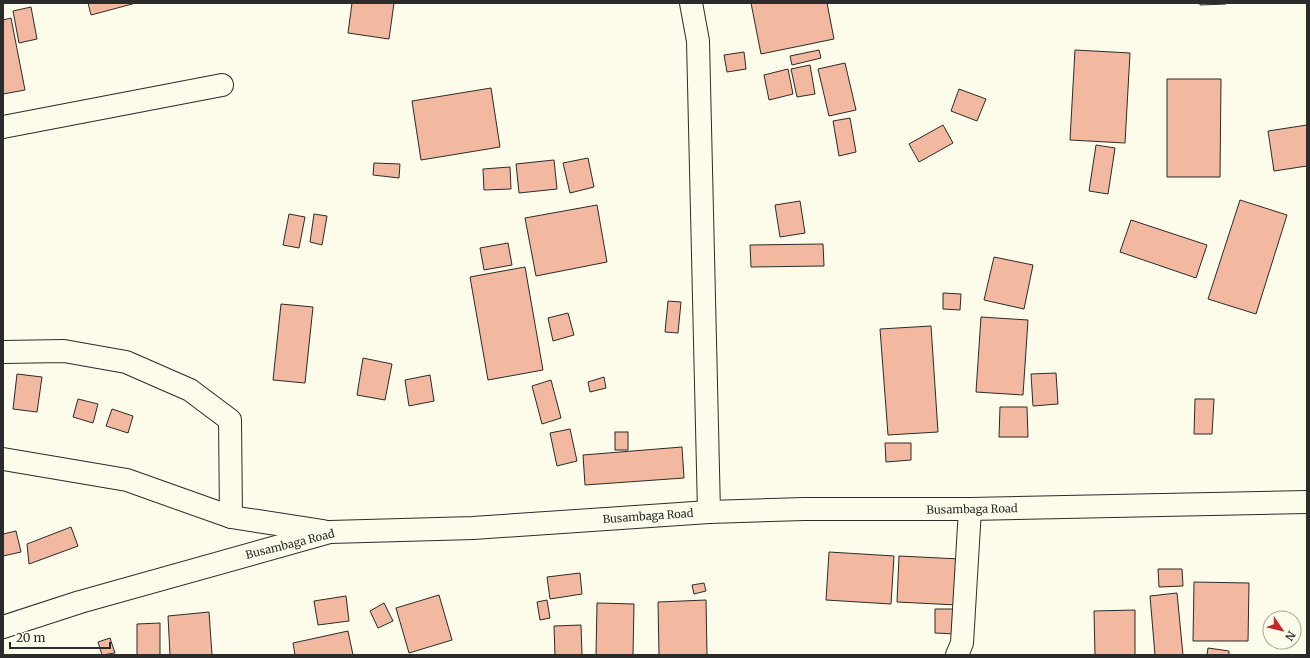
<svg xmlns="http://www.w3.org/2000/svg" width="1310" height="658" viewBox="0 0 1310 658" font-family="Merriweather,serif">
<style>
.building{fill:#f2b8a0;stroke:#2b2b2b}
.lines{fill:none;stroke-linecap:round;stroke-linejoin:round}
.minor-casing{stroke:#2b2b2b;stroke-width:24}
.minor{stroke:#fdfbea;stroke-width:22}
.labels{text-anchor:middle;stroke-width:3;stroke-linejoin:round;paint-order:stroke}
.street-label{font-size:11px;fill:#2b2b2b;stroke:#fdfbea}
</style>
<rect width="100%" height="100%" fill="#fdfbea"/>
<g class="building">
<path d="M88,3H136L91,15Z"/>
<path d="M352,3H394L389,39L348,33Z"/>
<path d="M751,3H827L834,39L761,54Z"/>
<path d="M1200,3H1226V4L1200,5Z"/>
<path d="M31,7L37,39L19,43L13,11Z"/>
<path d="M11,18L25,90L3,94V20Z"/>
<path d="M819,50L821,58L792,65L790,56Z"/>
<path d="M1075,50L1130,53L1125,143L1070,140Z"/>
<path d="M744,52L746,69L727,72L724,55Z"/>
<path d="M845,63L856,110L829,116L818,69Z"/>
<path d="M810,65L815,94L797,97L791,69Z"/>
<path d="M788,69L793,94L769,100L764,75Z"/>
<path d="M1167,79H1221L1220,177H1167Z"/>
<path d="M491,88L500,147L421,160L412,101Z"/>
<path d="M959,89L986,99L977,121L951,111Z"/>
<path d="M850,118L856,152L839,156L833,121Z"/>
<path d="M943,125L953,143L919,162L909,144Z"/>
<path d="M1307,125V166L1274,171L1268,131Z"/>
<path d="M1096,145L1115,148L1108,194L1089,191Z"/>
<path d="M588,158L594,187L570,193L563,163Z"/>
<path d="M554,160L557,189L519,193L516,164Z"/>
<path d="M374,163L400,164L399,178L373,175Z"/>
<path d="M510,167L511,189L484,190L483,169Z"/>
<path d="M1240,200L1287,215L1256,314L1208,299Z"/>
<path d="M800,201L805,233L780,237L775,205Z"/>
<path d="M597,205L607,262L536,276L525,218Z"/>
<path d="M289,214L305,217L299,248L283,245Z"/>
<path d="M314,214L327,216L322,245L310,242Z"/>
<path d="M1131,220L1207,245L1196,278L1120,252Z"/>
<path d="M508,243L512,265L484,270L480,248Z"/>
<path d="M823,244L824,266L751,267L750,245Z"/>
<path d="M994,257L1033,265L1024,309L984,300Z"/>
<path d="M525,267L543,370L488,380L470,277Z"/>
<path d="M943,293L961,294L960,310L943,309Z"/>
<path d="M668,301L681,302L678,333L665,332Z"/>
<path d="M281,304L313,307L305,383L273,380Z"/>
<path d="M568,313L574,335L553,341L548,318Z"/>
<path d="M981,317L1028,320L1023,395L976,392Z"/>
<path d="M931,326L938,432L888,435L880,329Z"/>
<path d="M363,358L392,364L385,400L357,395Z"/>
<path d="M1056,373L1058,404L1033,406L1031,374Z"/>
<path d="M17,374L42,377L37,412L13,409Z"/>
<path d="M430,375L434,401L409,406L405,380Z"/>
<path d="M604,377L606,388L590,392L588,382Z"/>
<path d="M551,380L561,418L542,424L532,386Z"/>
<path d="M78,399L98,404L93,423L73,417Z"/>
<path d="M1195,399H1214L1212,434H1194Z"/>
<path d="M1000,407H1027L1028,437H999Z"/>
<path d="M112,409L133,416L128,433L106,426Z"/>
<path d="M570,429L577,461L557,466L550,433Z"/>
<rect x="615" y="432" width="13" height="18"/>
<path d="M885,443H911V460L886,462Z"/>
<path d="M682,447L684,478L585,485L583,455Z"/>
<path d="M71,527L78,546L29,564L27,544Z"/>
<path d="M16,531L21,552L3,556V534Z"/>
<path d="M829,552L894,556L891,604L826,600Z"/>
<path d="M899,556L960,559L957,605L897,602Z"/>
<path d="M1158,569H1182L1183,586L1159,587Z"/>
<path d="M580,573L582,594L550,599L547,577Z"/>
<path d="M1194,582L1249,583L1248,641H1193Z"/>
<path d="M704,583L706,591L694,594L692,585Z"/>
<path d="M1177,593L1183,655H1155L1150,596Z"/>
<path d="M439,595L452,640L409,653L396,608Z"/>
<path d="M346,596L349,621L318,625L314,601Z"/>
<path d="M547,600L550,618L540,620L537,602Z"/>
<path d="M706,600L707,655H659L658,602Z"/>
<path d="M384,603L393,621L378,628L370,611Z"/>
<path d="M597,603L634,604L633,655H596Z"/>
<path d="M935,609H958L957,634L935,633Z"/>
<path d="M1135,610V655H1095L1094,611Z"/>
<path d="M209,612L212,655H170L168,616Z"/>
<path d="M160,623V655H137V624Z"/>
<path d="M581,625L582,655H555L554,626Z"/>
<path d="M348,631L353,655H295L293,643Z"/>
<path d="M110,638L115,653L102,655L98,642Z"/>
<path d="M1208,648L1229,651V655H1207Z"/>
</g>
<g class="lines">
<defs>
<g id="minor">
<path d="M691,3L698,41L709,512"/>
<path d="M3,127L222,85"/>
<path d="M3,352L64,351L126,362L190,390L230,420L231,517"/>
<path d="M3,459L127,480L231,517L323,531"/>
<path d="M3,627L80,602L330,532L473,528L709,512L804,509H970L1307,502"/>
<path d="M957,655L962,643L970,509"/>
</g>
</defs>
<use href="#minor" class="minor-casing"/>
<use href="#minor" class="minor"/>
</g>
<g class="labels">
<g class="street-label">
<text transform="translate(972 509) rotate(-1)" y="4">Busambaga Road</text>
<text transform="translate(648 516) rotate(-4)" y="4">Busambaga Road</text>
<text transform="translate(290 544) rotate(-14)" y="4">Busambaga Road</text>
</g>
</g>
<rect width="1310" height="658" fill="none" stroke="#2b2b2b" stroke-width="8"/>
<g transform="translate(1282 630) rotate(125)"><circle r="19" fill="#fdfbea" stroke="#a9a89e"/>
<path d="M0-3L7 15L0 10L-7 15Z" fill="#c62828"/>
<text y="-6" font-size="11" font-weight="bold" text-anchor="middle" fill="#2b2b2b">N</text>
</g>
<path d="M10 642v6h100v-6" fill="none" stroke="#2b2b2b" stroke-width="2"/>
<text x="16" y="642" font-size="12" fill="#2b2b2b" stroke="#fdfbea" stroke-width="3" paint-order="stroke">20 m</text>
</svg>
